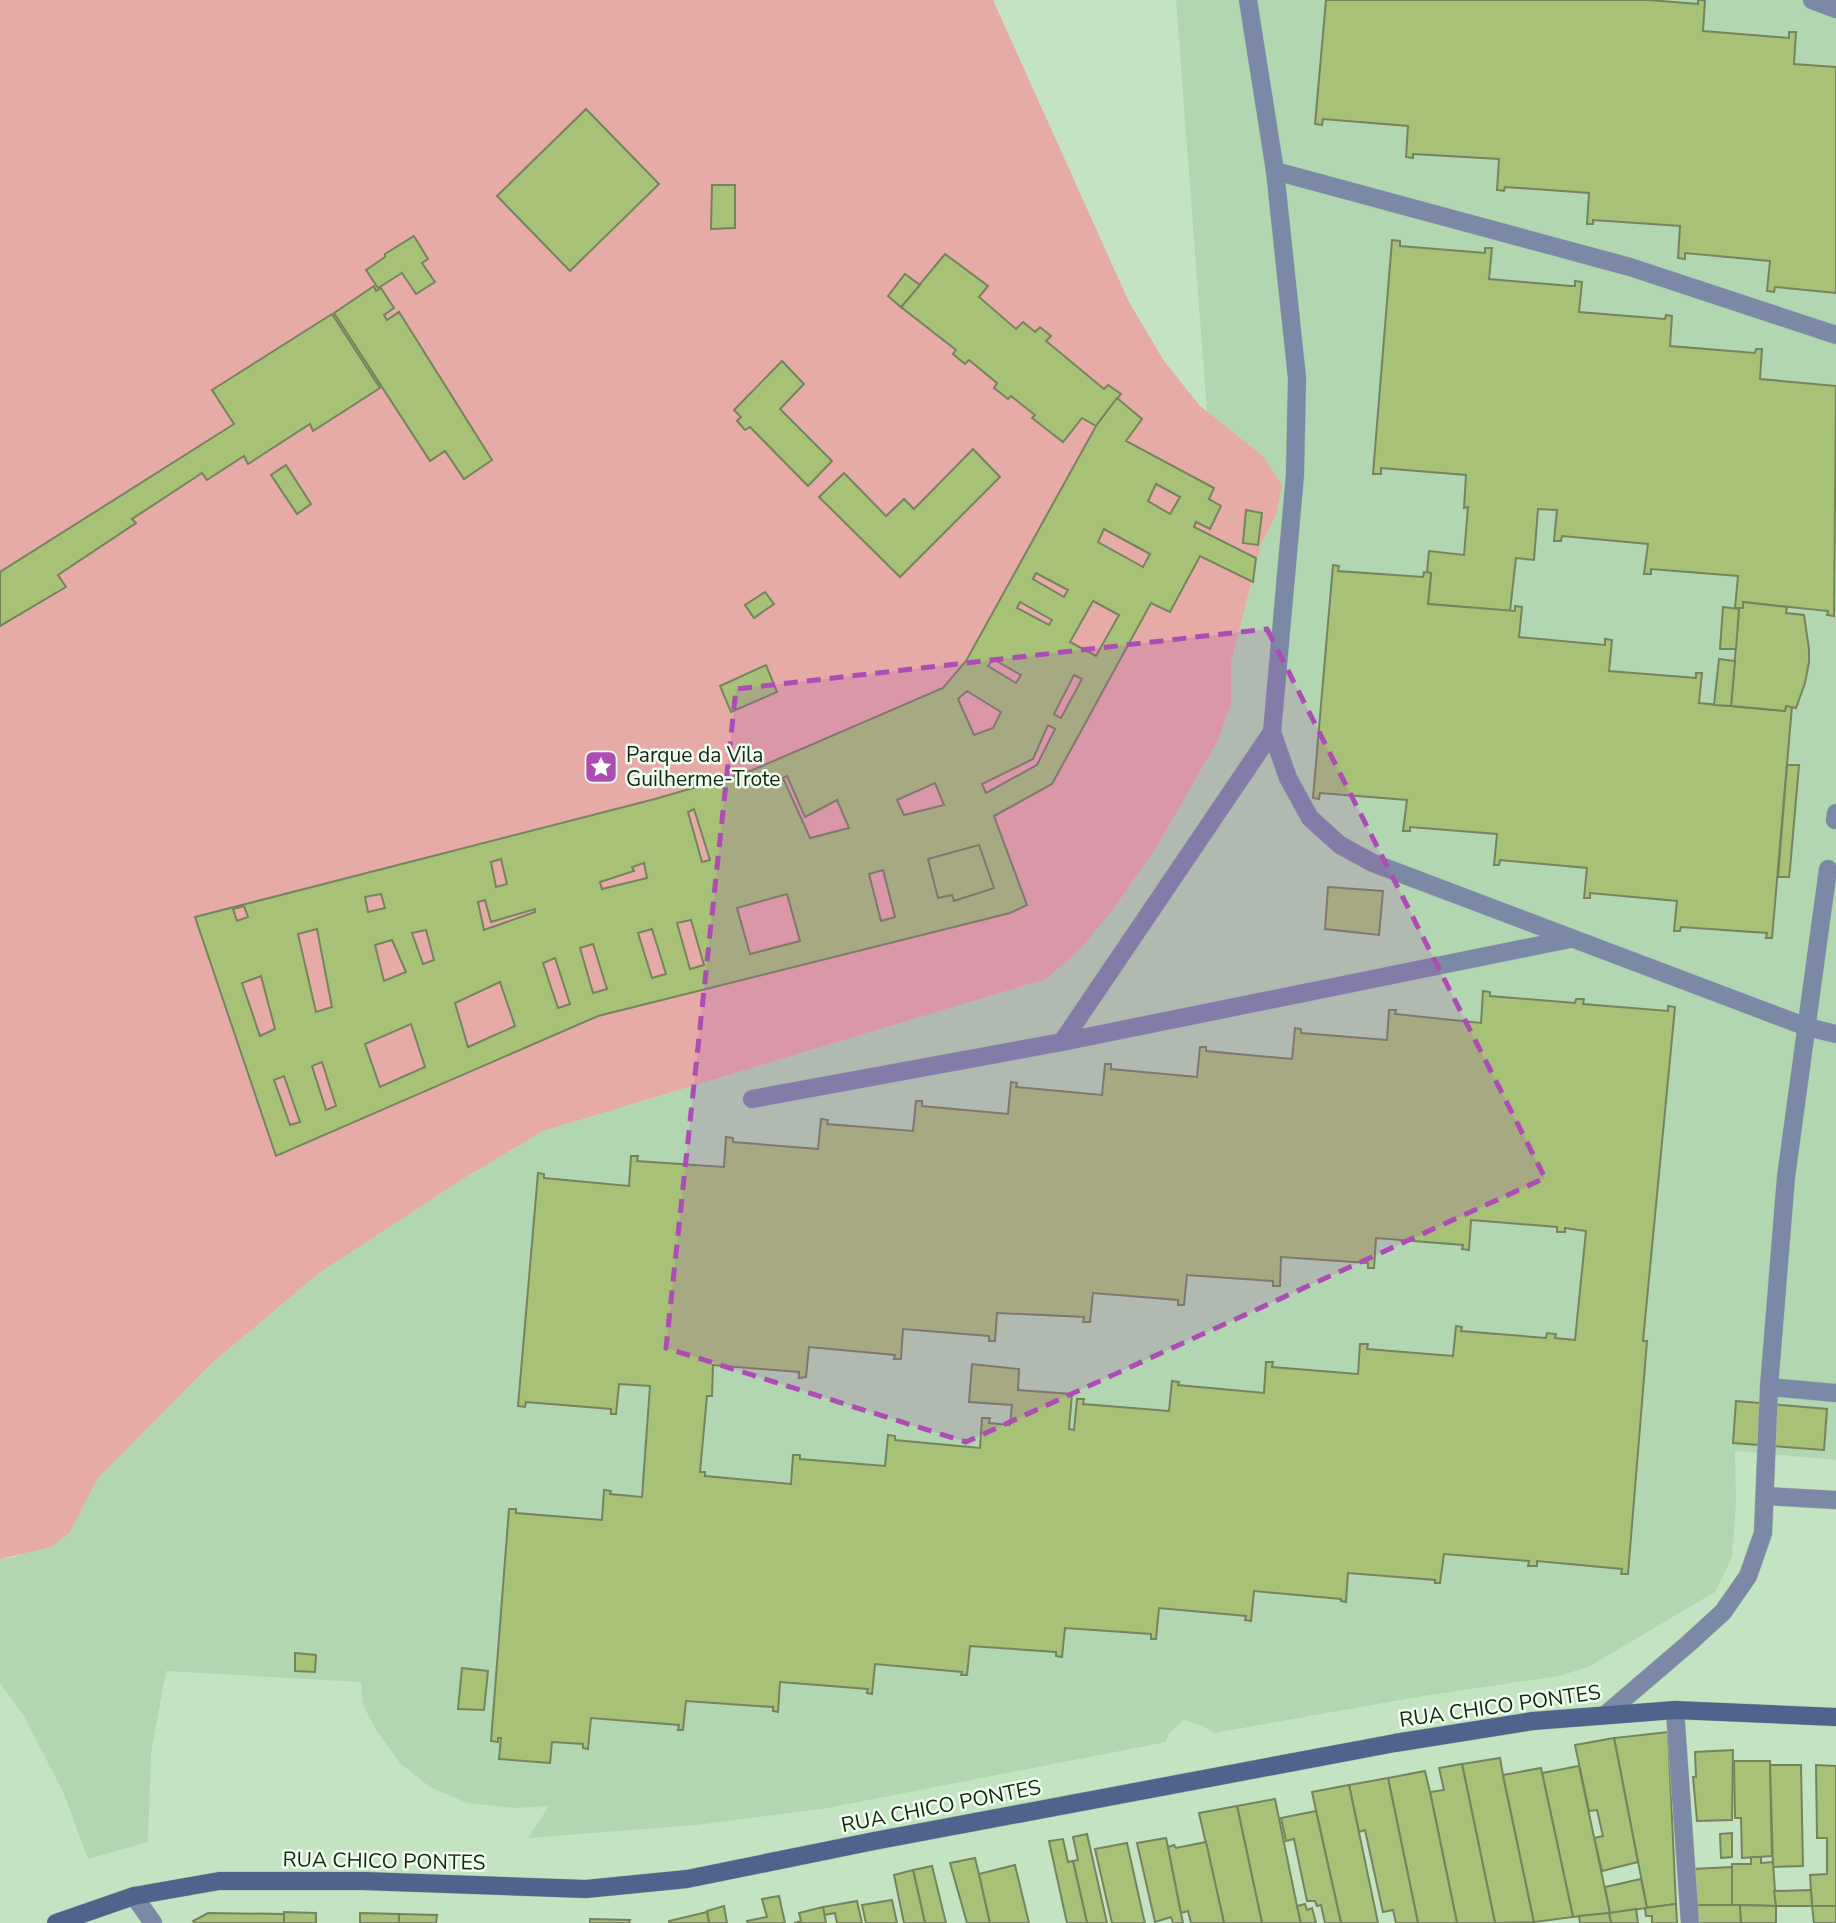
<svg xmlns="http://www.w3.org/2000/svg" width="1836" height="1923" viewBox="0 0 1836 1923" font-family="'Nunito Sans',sans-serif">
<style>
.built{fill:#b2d6b1}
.green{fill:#e6aba6}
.building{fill:#a7c177;stroke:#76835f;stroke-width:2;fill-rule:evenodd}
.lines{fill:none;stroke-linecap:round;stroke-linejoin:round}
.service-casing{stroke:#a4c1a3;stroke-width:19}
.tertiary-casing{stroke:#a4c1a3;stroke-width:19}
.secondary-casing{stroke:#a4c1a3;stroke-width:19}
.service{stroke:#7b89a6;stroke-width:18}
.tertiary{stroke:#7b89a6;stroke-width:18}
.secondary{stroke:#4f638c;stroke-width:18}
.marked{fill:#ac4cb4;fill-opacity:0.2;stroke:#ac4cb4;stroke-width:5;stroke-dasharray:14 9;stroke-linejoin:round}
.labels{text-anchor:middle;stroke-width:5;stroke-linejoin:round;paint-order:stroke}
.poi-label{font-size:21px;fill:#182418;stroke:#efffee;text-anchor:start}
.street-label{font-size:21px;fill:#182418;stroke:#efffee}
</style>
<rect width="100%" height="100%" fill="#c3e3c2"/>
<path class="built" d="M1176,0H1836V1460L1735,1451L1736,1503L1732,1557L1715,1592L1588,1667L1559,1676L1423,1696L1214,1733L1203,1726L1184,1720L1169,1733L1166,1742L822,1809L696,1825L528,1838L549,1806L516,1808L467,1803L430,1787L401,1764L376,1730L363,1705L361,1682L166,1671L151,1753L148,1842L88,1859L64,1794L24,1716L0,1683V1559L15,1557L70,1532L98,1478L211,1364L319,1273L466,1177L543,1131L1046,979L1114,908L1156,848L1218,740L1231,704V663L1250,588L1261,544L1276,515L1263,456L1207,412Z"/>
<path class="green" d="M0,0H993L1129,302L1164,361L1200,406L1263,456L1282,485L1276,515L1261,544L1250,588L1231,663V704L1218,740L1156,848L1114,908L1081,948L1046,979L543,1131L466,1177L319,1273L211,1364L98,1478L70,1532L51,1547L0,1559Z"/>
<g class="building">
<path d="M1326,0H1649L1698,4V0H1705L1703,31L1789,38V32H1796L1794,64L1836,67V293L1775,287L1774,292L1767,291L1770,261L1685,253V259L1678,258L1680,226L1593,220V224H1587L1589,193L1505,187L1504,191L1497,190L1499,159L1413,154V158L1406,157L1408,126L1323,119L1322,125L1315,124Z"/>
<path d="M586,109L659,184L570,271L497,196Z"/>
<path d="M712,185H735V228L711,229Z"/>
<path d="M414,236L428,259L422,263L435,282L416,294L402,273L378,288L366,270L385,257V254Z"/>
<path d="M1392,240L1400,241V246L1485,253V248H1492L1489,279L1571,286H1575V281L1582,282L1579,312L1665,319L1666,315L1672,316L1670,346L1755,353L1756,349H1762L1760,379L1836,386L1834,616L1827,615L1828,611L1743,602V608H1735L1738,576L1651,569V574H1644L1648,544L1562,536L1561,541H1554L1557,510L1538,509L1534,560L1516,558L1510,611L1428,604L1431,573L1427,572L1429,551L1464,555L1468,507L1464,508L1466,475L1381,468V474H1373Z"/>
<path d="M945,254L988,286L979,297L1016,329L1023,322L1035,332L1040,327L1051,336L1046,341L1104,389L1108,385L1121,394L1096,426L1082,418L1063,442L1032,418L1035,415L1011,396L1008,399L994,388L997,383L969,360L965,364L953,354L956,350L901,307Z"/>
<path d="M905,274L920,285L901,307L888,296Z"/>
<path d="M374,286L376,291L381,288L394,308L384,315L387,320L399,312L492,460L464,479L445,451L430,461L334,313Z"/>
<path d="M332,314L380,388L313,431L310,424L248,464L244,456L207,480L202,473L132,519L136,523L58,575L66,587L0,626V572L234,424L212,390Z"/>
<path d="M782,361L804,384L780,409L832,461L808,486L750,427L745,430L737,421L741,417L734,410Z"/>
<path d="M1117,398L1142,419L1126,441L1214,488L1209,499L1221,506L1210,529L1196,522L1194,527L1256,558L1253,582L1200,556L1170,612L1151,603L1052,784L994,816L1027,905L1010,913L598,1016L276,1156L195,917L655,799L748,772L943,688L966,661L1096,426ZM1156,484L1180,497L1170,514L1148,501ZM1104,529L1150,554L1143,567L1098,542ZM1036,573L1068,590L1064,597L1033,579ZM1093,601L1119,615L1096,656L1070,642ZM1020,602L1052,620L1049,625L1017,608ZM993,659L1021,675L1016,683L988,666ZM1074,675L1082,679L1061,718L1054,714ZM967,691L1001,712L993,728L974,735L958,699ZM1048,725L1055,729L1037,765L986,793L982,784L1033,759ZM787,776L805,817L837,800L849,828L810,838L783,778ZM935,783L944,805L904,815L897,800ZM694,809L710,860L702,862L688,812ZM969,858L977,882L954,890L946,865ZM501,859L507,884L496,887L491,862ZM644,863L647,878L602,889L600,882L634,871L632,867ZM883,870L895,917L881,921L869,874ZM381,894L385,908L368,912L365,897ZM787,894L800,941L750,954L737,908ZM485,900L491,922L535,909V912L484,930L478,902ZM244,906L248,917L237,921L233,909ZM691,920L704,965L690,969L677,923ZM317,929L332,1007L316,1012L298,934ZM652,929L666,974L652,978L638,933ZM426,930L434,960L423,964L412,933ZM392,940L406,972L384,981L375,945ZM593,944L607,989L593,993L580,948ZM555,958L570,1004L558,1008L543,963ZM261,976L275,1029L260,1036L242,983ZM500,982L515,1026L468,1047L455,1003ZM411,1024L425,1067L380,1087L365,1044ZM322,1062L336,1106L326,1110L312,1066ZM284,1076L300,1122L290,1125L274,1080Z"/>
<path d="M973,449L1000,477L900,577L819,497L844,473L886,516L904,499L914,509Z"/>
<path d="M286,465L311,504L297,514L271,475Z"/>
<path d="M1246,510L1262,513L1258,545L1243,543Z"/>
<path d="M1333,565L1339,566L1338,571L1423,577L1424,572L1431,573L1428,604L1515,611V606L1522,607L1519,637L1605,645V639L1612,640L1609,671L1696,678V673H1702L1699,703L1785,711L1786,706H1792L1772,938H1766L1767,933L1681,927L1680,931H1674L1677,901L1590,893V898H1584L1587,868L1500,860L1499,865H1494L1497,834L1410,827V831H1403L1407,800L1320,793L1319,799L1313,798Z"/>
<path d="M765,592L774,604L754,618L745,605Z"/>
<path d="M1743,602L1787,607L1786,613L1804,615L1809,649V662L1805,683L1796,708L1786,706L1785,711L1731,706L1739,608H1743Z"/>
<path d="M1723,607L1739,609L1736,649H1720Z"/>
<path d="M1719,659L1735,661L1731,706L1714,705Z"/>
<path d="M766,665L777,692L731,712L720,686Z"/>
<path d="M1787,765H1799L1790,869L1789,877H1778Z"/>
<path d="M979,845L994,888L954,901L952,895L938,898L928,859Z"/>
<path d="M1328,887L1383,891L1379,935L1325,929Z"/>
<path d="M1483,991L1490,992V996L1575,1003L1576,999H1584L1583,1004L1668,1011V1006L1675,1007L1643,1341H1647L1628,1574H1621L1622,1569L1537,1561V1566H1528L1529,1561L1444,1554L1440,1583H1435V1580L1348,1573L1346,1602L1341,1601V1599L1254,1591L1251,1621L1245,1620L1246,1616L1159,1608L1156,1639H1151V1634L1065,1628L1062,1657L1056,1656V1652L970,1646L967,1675H961L962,1672L875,1664L872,1694L867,1693L868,1689L780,1682L778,1712L773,1711V1707L686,1701L683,1730H678L679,1725L591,1718L588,1749L583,1748V1744L552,1742L550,1763L499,1759L501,1738H498V1742L491,1741L509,1509H516V1513L602,1520L604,1490L611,1491L610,1494L642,1497L650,1386L619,1384L616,1414H611V1409L526,1402L525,1407L518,1406L538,1173L544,1174V1178L629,1186L631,1156H638L637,1161L724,1167L726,1137L733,1138V1142L818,1149L821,1119L828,1120L827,1124L913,1131L916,1101H922V1106L1008,1114L1011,1082L1017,1083L1016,1087L1102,1095L1105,1064H1111V1069L1197,1077L1200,1047H1206V1051L1292,1059L1295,1028L1301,1029V1033L1387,1040L1389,1010H1396L1395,1014L1481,1023ZM1471,1220L1557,1227V1232H1565V1228L1586,1231L1575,1340L1555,1338L1556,1334L1547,1333L1546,1338L1461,1331L1462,1327L1456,1326L1453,1356L1367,1349L1368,1344H1360L1358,1374L1272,1367L1273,1362H1266L1264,1393L1178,1385L1179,1382L1172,1381L1169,1411L1083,1404L1084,1399H1077L1074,1430L1069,1429L1072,1394L1018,1390L1019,1369L972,1364L969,1402L1012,1405L1010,1425L989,1423L990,1418H982L980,1448L895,1440V1436L888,1435L885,1466L800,1459V1455H793L791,1484L705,1476V1472H700L707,1396H712L713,1365L799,1372V1378L806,1377L809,1347L895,1355L894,1359H901L903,1329L989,1336V1341H995L997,1313L1084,1317L1083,1322H1090L1093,1293L1178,1300V1305H1184L1187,1275L1273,1281V1286H1280L1281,1257L1368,1263V1268H1374L1376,1238L1463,1245L1462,1249L1469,1250Z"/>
<path d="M1736,1401L1827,1409L1824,1450L1733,1443Z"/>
<path d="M295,1653L316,1655L315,1672L295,1671Z"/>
<path d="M462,1668L488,1671L484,1710L458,1709Z"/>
<path d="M1668,1732L1676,1904L1647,1908L1614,1738Z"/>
<path d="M1614,1738L1638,1862L1602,1871L1594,1838L1603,1836L1597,1810L1589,1811L1575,1745Z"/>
<path d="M1733,1750L1732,1820L1697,1821L1693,1777H1696L1695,1752Z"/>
<path d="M1500,1758L1503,1775L1534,1922L1495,1923L1462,1764Z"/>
<path d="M1734,1761H1770L1772,1856L1742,1858L1741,1818H1735Z"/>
<path d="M1462,1764L1495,1923H1457L1430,1792L1444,1790L1439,1768Z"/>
<path d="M1770,1765H1801L1803,1866L1773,1867Z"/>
<path d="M1816,1765L1836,1766V1906H1812L1810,1875L1827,1874V1838H1817Z"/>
<path d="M1579,1766L1610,1913L1573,1917L1542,1773Z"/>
<path d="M1541,1768L1573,1917L1534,1922L1503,1775Z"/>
<path d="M1425,1771L1430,1792L1457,1923H1418L1388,1778Z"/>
<path d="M1388,1778L1418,1923H1396L1393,1910L1383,1912L1365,1830L1359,1832L1349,1785Z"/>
<path d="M1349,1785L1378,1923H1341L1312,1792Z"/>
<path d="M1275,1799L1297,1906L1301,1923H1262L1237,1806Z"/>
<path d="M1237,1806L1262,1923H1224L1199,1813Z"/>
<path d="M1316,1811L1341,1923H1325L1321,1905L1317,1906L1315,1901H1307L1294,1839L1286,1841L1281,1818Z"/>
<path d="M1732,1833V1857L1721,1858L1720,1834Z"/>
<path d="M1087,1834L1107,1923H1087L1073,1861L1078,1860L1073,1837Z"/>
<path d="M1166,1838L1168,1847L1183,1923H1173L1171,1917L1155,1922L1137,1843Z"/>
<path d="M1063,1839L1068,1862L1073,1861L1087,1923H1067L1049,1841Z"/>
<path d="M1206,1842L1224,1923H1191L1188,1911L1181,1913L1168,1847L1174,1845L1176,1848Z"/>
<path d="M1127,1843L1143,1915L1145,1923H1112L1095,1849Z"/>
<path d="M1751,1857H1761V1863L1773,1862L1776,1906L1732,1905V1864H1751Z"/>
<path d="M975,1858L979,1874L990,1923H967L950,1863Z"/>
<path d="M1015,1865L1029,1923H990L979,1874Z"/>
<path d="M932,1866L946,1923H925L913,1870Z"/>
<path d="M1732,1867V1905H1696L1692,1869Z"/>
<path d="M913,1870L925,1923H904L894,1875Z"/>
<path d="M1641,1879L1647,1908L1610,1913L1605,1887Z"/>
<path d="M1811,1890L1812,1906H1776L1774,1891Z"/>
<path d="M779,1896L785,1923H748L747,1921L767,1917L762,1899Z"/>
<path d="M892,1900L897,1923H866L862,1905Z"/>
<path d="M857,1901L862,1923H837L835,1913L824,1915L823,1907Z"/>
<path d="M1305,1904L1307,1910L1312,1908L1316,1923H1301L1297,1906Z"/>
<path d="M1676,1904L1677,1923H1652V1916H1646L1645,1908Z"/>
<path d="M1696,1905H1740L1741,1923H1698Z"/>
<path d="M1740,1905L1776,1906V1923H1741Z"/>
<path d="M724,1906L727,1923H709L707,1911Z"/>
<path d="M1812,1906H1836V1923H1814Z"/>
<path d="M823,1907L826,1923H794L801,1921L799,1913Z"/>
<path d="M1636,1909L1638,1923H1611L1609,1913Z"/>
<path d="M284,1912L316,1913V1923H284Z"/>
<path d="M707,1912L709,1923H669V1921Z"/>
<path d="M208,1913L284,1914V1923H195L193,1921Z"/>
<path d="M360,1913L399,1914V1923H360Z"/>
<path d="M1609,1913L1611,1923H1580L1579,1916Z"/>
<path d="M399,1914L437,1915L436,1923H399Z"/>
<path d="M590,1919L630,1920L629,1923H590Z"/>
</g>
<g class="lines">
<defs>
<g id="service">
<path d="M1248,0L1275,171L1297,378L1295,475L1272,732L1288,778L1310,818L1340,845L1373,863L1807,1027L1836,1034"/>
<path d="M1812,0L1836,9"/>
<path d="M1275,171L1630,267L1836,335"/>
<path d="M1835,820L1836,813"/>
<path d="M1828,869L1786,1177L1769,1387L1836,1393"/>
<path d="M1062,1042L1570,939"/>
<path d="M752,1099L1062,1042L1272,732"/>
<path d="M1765,1496L1836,1500"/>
<path d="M1675,1710L1690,1923"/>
<path d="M1605,1715L1688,1644L1723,1612L1748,1576L1763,1533L1769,1387"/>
</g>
<path id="tertiary" d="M134,1896L153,1923"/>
<path id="secondary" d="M56,1923L134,1896L219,1881H364L586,1889L687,1879L874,1841L1395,1743L1533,1721L1675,1710L1836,1717"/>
</defs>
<use href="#service" class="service-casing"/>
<use href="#tertiary" class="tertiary-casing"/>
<use href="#secondary" class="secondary-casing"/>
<use href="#service" class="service"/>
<use href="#tertiary" class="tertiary"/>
<use href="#secondary" class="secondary"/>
</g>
<path class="marked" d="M1267,629L1545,1178L966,1442L666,1348L736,689Z"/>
<defs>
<symbol id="sight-square" viewBox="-11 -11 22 22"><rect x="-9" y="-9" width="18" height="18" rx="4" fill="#ac4cb4" stroke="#efffee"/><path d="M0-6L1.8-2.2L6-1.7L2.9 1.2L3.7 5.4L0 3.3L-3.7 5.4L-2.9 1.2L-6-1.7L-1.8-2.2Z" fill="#fff"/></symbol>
</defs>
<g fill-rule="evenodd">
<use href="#sight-square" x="582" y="748" width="38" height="38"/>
</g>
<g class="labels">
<g class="poi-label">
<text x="626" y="762">Parque da Vila<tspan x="626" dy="24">Guilherme-Trote</tspan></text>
</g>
<g class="street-label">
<text transform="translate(1500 1706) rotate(-8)" y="7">RUA CHICO PONTES</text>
<text transform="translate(941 1806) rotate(-11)" y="7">RUA CHICO PONTES</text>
<text transform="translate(384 1861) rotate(1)" y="7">RUA CHICO PONTES</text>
</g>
</g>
</svg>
